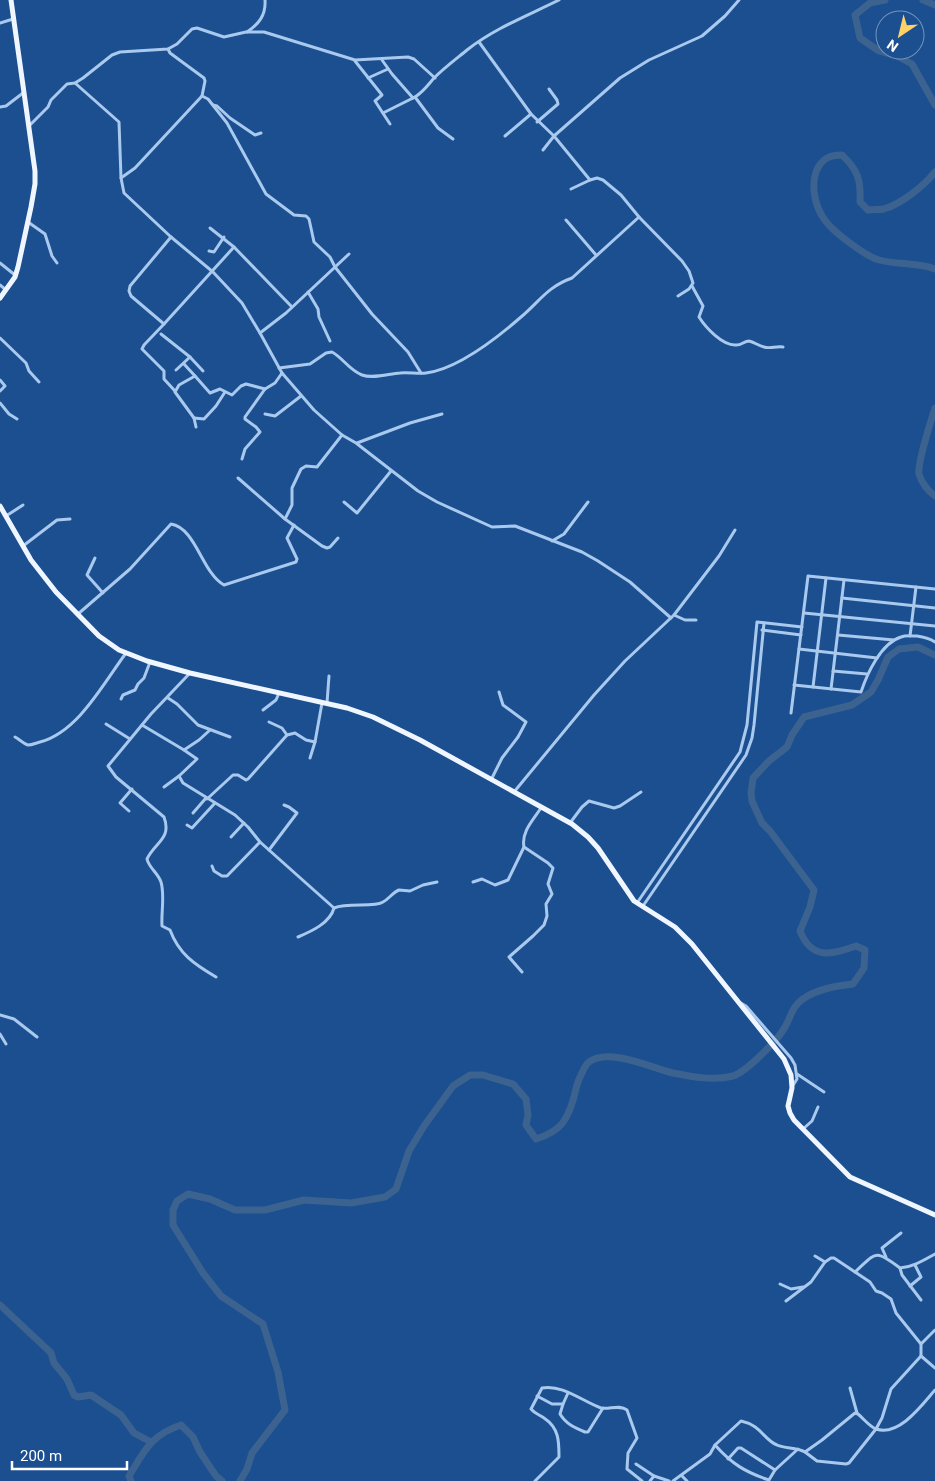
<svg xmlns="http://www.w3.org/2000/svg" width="935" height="1481" viewBox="0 0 935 1481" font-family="Roboto,sans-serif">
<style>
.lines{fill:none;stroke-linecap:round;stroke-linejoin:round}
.river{stroke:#3c6290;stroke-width:7}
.minor{stroke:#a9c9ee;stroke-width:3}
.primary{stroke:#f0f6ff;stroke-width:5}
</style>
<rect width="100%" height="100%" fill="#1b4f8f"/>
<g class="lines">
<g class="river">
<path d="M885,0L870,3L855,15L860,38L879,51L897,56L912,64L935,105"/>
<path d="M923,0L935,5"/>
<path d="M935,172C924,186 901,204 884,209C879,210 873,209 868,210L860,202C861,180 858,170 842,155C829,155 821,159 816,172C811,187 815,206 824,219C832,231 865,256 879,260C897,265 917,262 935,269"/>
<path d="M935,408C931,421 917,463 919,474C921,482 928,491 935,496"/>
<path d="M0,1305L48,1350L51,1353L54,1363L67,1379L74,1395L78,1397L91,1395L121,1415L134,1433L151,1442"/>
<path d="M131,1481L129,1476C145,1450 151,1435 181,1425L193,1437L200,1452L216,1476L222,1481"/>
<path d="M240,1481L247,1469L252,1453L285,1410L278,1372L263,1324L221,1296L203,1273L173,1225V1210L177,1201L188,1194L210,1199L235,1210H265L304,1200L351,1203L385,1197L396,1189L409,1151L424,1126L453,1086L470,1075H483L513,1084L526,1099L528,1115L526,1125L536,1139C561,1131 567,1121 574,1097C576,1089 577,1082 581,1075C583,1071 585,1065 589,1062C608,1047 652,1068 673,1073C693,1077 713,1081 733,1076C746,1072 778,1040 785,1027C791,1017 792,1006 803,999C817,989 836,986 853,984L864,968L865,950L856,946C832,954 812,961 800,931L810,907L814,890L770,831L762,823L752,801L751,793L753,778L769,761L787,747L792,735L804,717L852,705L871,692L878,680L888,657L899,649L918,647L935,655"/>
</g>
<g class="minor">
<path d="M0,23L13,19"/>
<path d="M247,32C259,24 266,15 265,0"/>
<path d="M479,42L531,114L554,136L590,180L571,189"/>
<path d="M168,49L170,53L204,78L205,81L202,96L208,99L227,123L266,194L294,215L306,216L309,219L314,242L330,257L335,267L372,314L408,352L421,373"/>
<path d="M382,60L392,74L413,98L415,97L438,128L453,139"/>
<path d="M355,61L382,95L375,101L390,124"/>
<path d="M368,78L388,69"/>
<path d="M75,83L119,122L121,178L124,193L171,237L213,272L242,303L260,333L282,373L314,410L342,435L356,443L418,491L437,502L492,527L515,526L582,552L598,561L630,582L671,618"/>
<path d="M415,97C423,92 428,85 434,78C444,68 456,59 467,50C495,28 527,16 559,0"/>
<path d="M213,105L217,106L230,118L255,135L261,133"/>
<path d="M0,107L6,106L23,93"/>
<path d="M383,113L413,98"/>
<path d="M537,122L558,104L557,100L549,89"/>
<path d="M29,126L48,107L51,100L67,84L75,83L83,78L112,55L120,52L168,49L177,44L192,29L197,28L224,37L246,32H264L355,60L408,57L414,59L435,78"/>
<path d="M505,136L531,114"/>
<path d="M543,150L554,136L620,78L649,60L702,36L725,16L739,0"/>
<path d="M121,178L135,168L202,96"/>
<path d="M590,180L597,178L603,180L621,195L639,217L682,261L689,271L693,283L689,289L678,296"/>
<path d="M566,220L596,255"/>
<path d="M28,222L45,234L52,256L57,263"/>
<path d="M210,228L234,247"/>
<path d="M171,237L130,286L129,291L131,296L164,324L144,345L142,349L164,371V379L175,391"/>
<path d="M209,251L214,252L224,237"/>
<path d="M0,263L15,275"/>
<path d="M0,285L6,290"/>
<path d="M692,286L703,306L699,317C706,328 722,345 735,345C741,346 744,341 749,341C754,342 759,346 764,347C770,349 776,346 783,347"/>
<path d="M308,292L318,309L319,317L330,341"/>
<path d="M164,324L234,247L292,307"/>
<path d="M260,333L286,313L349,254"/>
<path d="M161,334L190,357L203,371"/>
<path d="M0,338L26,363L29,371L39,382"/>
<path d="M184,364L195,376"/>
<path d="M279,368L310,364L326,353L332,352C343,358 349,370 362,375C373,379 388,374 400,373C408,372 418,374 426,373C457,369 498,337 521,317C540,301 547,287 572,278L639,217"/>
<path d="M176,370L190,357"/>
<path d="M0,380L5,386L0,391"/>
<path d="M0,403L9,414L17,419"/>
<path d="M265,414L275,416L301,396"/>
<path d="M194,418L175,392L179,385L195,376L210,393L220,389L232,395L241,386L246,384L265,389"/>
<path d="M196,427L194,418L204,419L216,406L225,392"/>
<path d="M357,443L410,423L442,414"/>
<path d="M242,459L245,449L260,432L256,427L245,419V417L265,389L275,383L282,373"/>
<path d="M238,478L285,519L322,546L327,548L330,547L338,538"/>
<path d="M344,502L357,513L391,471"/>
<path d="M6,516L23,505"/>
<path d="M285,519L292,505V488L301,469L306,466L317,467L342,435"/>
<path d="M552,541L564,534L588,502"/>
<path d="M23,546L57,520L70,519"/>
<path d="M95,558L87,575L103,593"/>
<path d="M842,598L935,608"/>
<path d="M804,613L935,626"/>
<path d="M78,614L130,569L171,524C196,528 202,573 224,585L296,562L297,559L287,538L294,525"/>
<path d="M674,615L685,620H696"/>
<path d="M762,630L801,635"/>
<path d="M838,635L894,640"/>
<path d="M910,636L916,587"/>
<path d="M799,649L877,658"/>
<path d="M833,671L867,674"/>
<path d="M190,673L151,714L108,766L116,777L164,817C172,839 155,842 147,859C149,868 158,873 161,882C165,896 161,912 162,926L170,930C179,954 194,964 216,977"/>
<path d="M794,685L861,692C867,674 881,643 901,637C906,635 912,636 917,636C924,637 929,638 935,642"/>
<path d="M813,687L826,578"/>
<path d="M831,689L844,580"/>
<path d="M168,698L177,704L198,725L230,737"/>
<path d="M121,699L123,695L135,690L138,684L144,678L150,662"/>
<path d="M327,703L329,676"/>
<path d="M263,710L276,700L279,693"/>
<path d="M791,713L808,576L935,589"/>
<path d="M269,722L282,728L287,735"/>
<path d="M106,724L130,739"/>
<path d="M142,725L184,750L197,759L179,776L183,783L235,815L248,827L260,842L334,908C330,923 312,931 298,937"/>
<path d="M15,737C19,739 24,744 28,745C32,745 36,743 40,742C78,732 103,684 126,653"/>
<path d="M184,750L199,740L210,730"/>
<path d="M310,758L315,742"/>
<path d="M491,780L502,758L518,737L526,722L503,705L499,692"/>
<path d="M164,787L179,776"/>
<path d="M514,792L594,695L625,661L674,615L719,556L735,530"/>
<path d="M207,799L233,775H238L246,780L248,779L287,735L295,733L306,740L315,742L322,703"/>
<path d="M129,811L120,803L132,789"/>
<path d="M193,813L206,798"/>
<path d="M570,823L582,807L589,801L614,808L620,806L641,792"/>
<path d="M187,825L192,828L215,803"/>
<path d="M231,837L244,823"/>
<path d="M269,850L297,813L289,807L284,805"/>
<path d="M212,866L214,871L222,876H227L260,842"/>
<path d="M473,882L482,879L495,885L508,880L524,847"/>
<path d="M637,903L740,752L747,725L757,622L802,627"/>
<path d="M643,906L746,755L752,738L754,725L764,623"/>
<path d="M334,908C348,902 374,908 383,902C389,899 392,893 399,890L410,891L423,885L437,882"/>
<path d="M522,972L509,957L533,936L544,925L547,916L546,904L552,894L548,884L553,868L548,863L524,847C521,832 533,820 541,808"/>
<path d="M739,1002L746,1006L791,1058L795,1065L797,1079L792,1087"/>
<path d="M0,1015L14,1019L37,1037"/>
<path d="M0,1034L6,1044"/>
<path d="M797,1074L824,1092"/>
<path d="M803,1129L812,1121L818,1107"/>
<path d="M815,1256L825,1262L831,1258H834L855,1272C876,1253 874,1248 900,1268C913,1267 924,1260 935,1254"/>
<path d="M886,1257L882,1248L901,1233"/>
<path d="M900,1268L902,1275L921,1300"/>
<path d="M855,1272L870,1282L876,1291L882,1293L891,1299L896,1313L921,1344V1356L935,1368"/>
<path d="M780,1284L791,1289L803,1287"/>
<path d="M910,1286L921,1277L915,1265"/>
<path d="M786,1301L811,1282L825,1262"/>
<path d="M921,1344L935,1330"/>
<path d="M921,1356L891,1389L882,1418L876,1429L849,1463L846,1464L817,1461L805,1452L822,1440L855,1413L858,1414C864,1419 869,1426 876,1429C899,1437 922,1405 935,1390"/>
<path d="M850,1388L857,1413"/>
<path d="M537,1396L552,1404H563L568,1393"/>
<path d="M563,1404L560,1414C566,1424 575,1428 585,1432H588L603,1408"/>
<path d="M715,1445C732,1464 745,1472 769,1480L775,1470L798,1449"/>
<path d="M728,1459L738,1448H741L775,1470"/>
<path d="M636,1464L654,1476"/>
<path d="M682,1476L687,1481"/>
<path d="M535,1481L559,1457C559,1441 559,1428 544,1418C540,1415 535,1414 531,1409L542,1388C562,1384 582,1401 601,1408C609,1410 619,1404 627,1410L637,1438L628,1453L627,1469L642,1481"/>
<path d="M650,1481L654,1476L669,1481"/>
<path d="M673,1481L710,1454L715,1445L741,1421C761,1425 764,1440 777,1445C786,1449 796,1447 805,1452"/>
</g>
<g class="primary">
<path d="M0,298L15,277L18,267L31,207L35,184V171L11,0"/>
<path d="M0,506L31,560L56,592L99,636L119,650L147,661L190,673L347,708L373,717L420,740L572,824L588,837L598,848L634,901L675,927L692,944L784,1059L791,1075L792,1088L788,1106L790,1113L794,1120L850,1177L935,1215"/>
</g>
</g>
<g transform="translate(900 35) rotate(215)"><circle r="24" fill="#1b4f8f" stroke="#7695bc"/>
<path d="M0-4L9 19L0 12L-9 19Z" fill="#ffd166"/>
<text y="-8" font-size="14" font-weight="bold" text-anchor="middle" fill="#ffffff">N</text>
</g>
<path d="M12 1461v8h115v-8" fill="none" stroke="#ffffff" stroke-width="2.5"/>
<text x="20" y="1461" font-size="15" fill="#ffffff" stroke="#1b4f8f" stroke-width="4" paint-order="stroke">200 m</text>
</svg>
